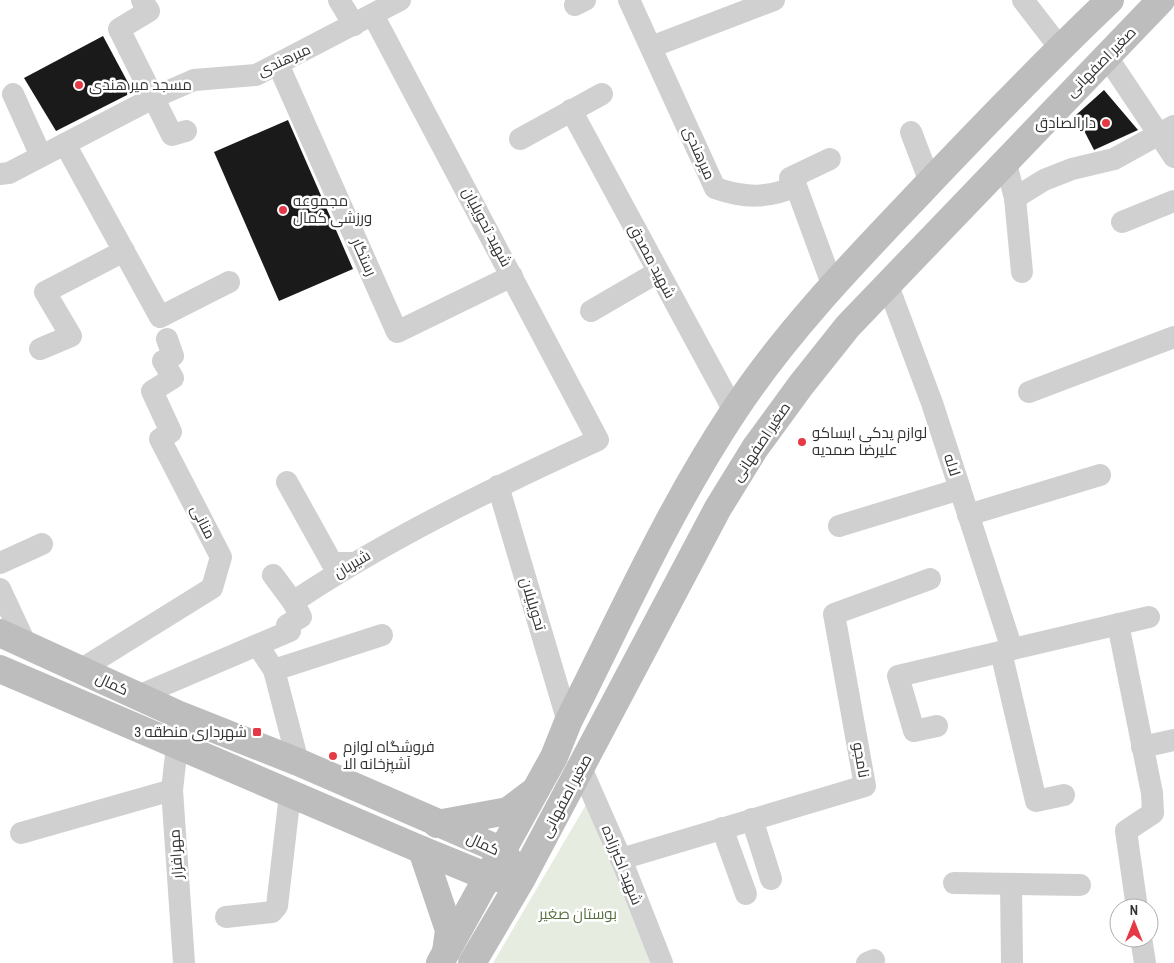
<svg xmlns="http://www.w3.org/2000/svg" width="1174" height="963" viewBox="0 0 1174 963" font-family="'Archivo Narrow',Cairo,sans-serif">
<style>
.green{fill:#e6ecdf}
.building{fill:#1a1a1a}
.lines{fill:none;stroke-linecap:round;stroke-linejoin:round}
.street{stroke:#d0d0d0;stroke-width:22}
.secondary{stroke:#bdbdbd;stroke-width:28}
.poi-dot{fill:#e63946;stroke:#fff;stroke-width:2}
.labels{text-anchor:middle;stroke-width:5;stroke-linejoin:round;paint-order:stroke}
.street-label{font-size:15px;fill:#333;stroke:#fff}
.poi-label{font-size:15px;fill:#333;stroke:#fff;text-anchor:start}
.park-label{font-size:15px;fill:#56703f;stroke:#fff}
</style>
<rect width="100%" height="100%" fill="#fff"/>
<path class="green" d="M587,803L650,963H493Z"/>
<g class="building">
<path d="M103,36L133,92L56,131L24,78Z"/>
<path d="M1104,90L1138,130L1094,150L1076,115Z"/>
<path d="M288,120L353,269L279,301L214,152Z"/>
</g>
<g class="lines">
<g class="street">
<path d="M142,0L149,11L119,29L172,135L186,131"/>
<path d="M339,0L354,25"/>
<path d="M629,0L715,188C744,198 767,199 796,186L832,284"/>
<path d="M1023,0L1060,48"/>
<path d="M575,5L585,0"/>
<path d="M651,47L774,0"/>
<path d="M1107,57L1174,157"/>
<path d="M278,64L397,332L512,276"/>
<path d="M13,94L41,156"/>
<path d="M571,110L734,411"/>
<path d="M911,132L930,182"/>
<path d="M520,139L602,94"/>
<path d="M65,144L160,317L229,282"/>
<path d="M1005,160L1015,198L1022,272"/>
<path d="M0,174L9,173L155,97L194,80L256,75L400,0"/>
<path d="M796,186L790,178L830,159"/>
<path d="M1015,198L1044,180L1072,169L1114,159L1174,126"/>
<path d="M1122,222L1174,201"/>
<path d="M887,283L932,403L1012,649"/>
<path d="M591,311L658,272"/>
<path d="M40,349L71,336L45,292L124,251"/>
<path d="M1029,392L1174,337"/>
<path d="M287,482L332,563H351"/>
<path d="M498,486L568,722"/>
<path d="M968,515L1100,475"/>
<path d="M839,526L960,489"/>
<path d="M0,563L42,544"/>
<path d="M273,575L293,602"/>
<path d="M0,589L26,645"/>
<path d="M1118,624L1152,793L1153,813L1126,831L1137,908"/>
<path d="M258,646L274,670L298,762"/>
<path d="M1001,652L1036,801L1064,795"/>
<path d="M80,670L212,588L221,557L160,439L171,432L152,391L173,378L163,361L173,356L167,339"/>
<path d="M274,670L382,635"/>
<path d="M138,696L290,631L287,625L301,617L293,602C389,538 493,488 598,440L373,15"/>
<path d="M937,726L914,731L898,676L1149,617"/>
<path d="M177,746L172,790L184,963"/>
<path d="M1142,747L1174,740"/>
<path d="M581,768L621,859L662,963"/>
<path d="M752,819L771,879"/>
<path d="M722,828L746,894"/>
<path d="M21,833L172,790"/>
<path d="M621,859L865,786L834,614L930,579"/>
<path d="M954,883L1080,885"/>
<path d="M1011,884L1012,963"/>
<path d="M226,917L272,912L277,906L290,794"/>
<path d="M1141,938L1145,963"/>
<path d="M867,963L874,960"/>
</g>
<g class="secondary">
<path d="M0,633L177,714L298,762L503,851L512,866"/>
<path d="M0,669L422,850L488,877L507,879"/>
<path d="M437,824L508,811L532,793"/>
<path d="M422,850L449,930L446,952"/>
<path d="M440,963L554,757L568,722C621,617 669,509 734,411C784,335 848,268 911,202C976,133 1042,65 1110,0"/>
<path d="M472,963L521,880L718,508L755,448L801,385L848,326L1161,0"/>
</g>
</g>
<g class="poi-dot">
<circle cx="79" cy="85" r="5"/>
<circle cx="1106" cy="123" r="5"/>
<circle cx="283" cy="210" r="5"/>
<circle cx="802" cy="442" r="5"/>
<rect x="252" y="727" width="10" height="10" rx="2.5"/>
<circle cx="333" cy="756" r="5"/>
</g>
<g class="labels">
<g class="street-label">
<text transform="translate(284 60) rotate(-25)" y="5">میرهندی</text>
<text transform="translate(1101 62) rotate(-45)" y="5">صغیر اصفهانی</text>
<text transform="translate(699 153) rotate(66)" y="5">میرهندی</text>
<text transform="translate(487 227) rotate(62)" y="5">شهید تحویلیان</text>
<text transform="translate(364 257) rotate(66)" y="5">رستگار</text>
<text transform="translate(652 261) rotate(62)" y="5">شهید مصدق</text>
<text transform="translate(761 442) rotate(-56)" y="5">صغیر اصفهانی</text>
<text transform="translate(952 465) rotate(72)" y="5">لاله</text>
<text transform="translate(203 522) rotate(63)" y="5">منانی</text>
<text transform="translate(352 564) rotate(-31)" y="5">شیریان</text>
<text transform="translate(533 604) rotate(73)" y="5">تحویلیلان</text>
<text transform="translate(112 684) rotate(25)" y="5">کمال</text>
<text transform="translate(861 760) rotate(80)" y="5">نامجو</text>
<text transform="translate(566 796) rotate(-62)" y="5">صغیر اصفهانی</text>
<text transform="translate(483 844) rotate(25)" y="5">کمال</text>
<text transform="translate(176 854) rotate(-94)" y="5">مهرافزار</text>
<text transform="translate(622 865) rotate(68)" y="5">شهید اکبرزاده</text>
</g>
<g class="poi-label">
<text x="89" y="90">مسجد میر هندی</text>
<text x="1096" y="128" text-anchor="end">دارالصادق</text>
<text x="293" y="206">مجموعه<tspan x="293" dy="17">ورزشی کمال</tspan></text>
<text x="812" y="438">لوازم یدکی ایساکو<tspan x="812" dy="17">علیرضا صمدیه</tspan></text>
<text x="247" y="737" text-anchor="end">شهرداری منطقه 3</text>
<text x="343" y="752">فروشگاه لوازم<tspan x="343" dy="17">آشپزخانه الا</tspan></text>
</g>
<g class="park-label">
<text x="578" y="919">بوستان صغیر</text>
</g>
</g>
<g transform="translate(1134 923)"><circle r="24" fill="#ffffff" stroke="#adadad"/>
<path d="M0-4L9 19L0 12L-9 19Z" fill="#e63946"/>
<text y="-8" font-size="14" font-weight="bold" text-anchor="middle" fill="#333333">N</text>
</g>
</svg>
